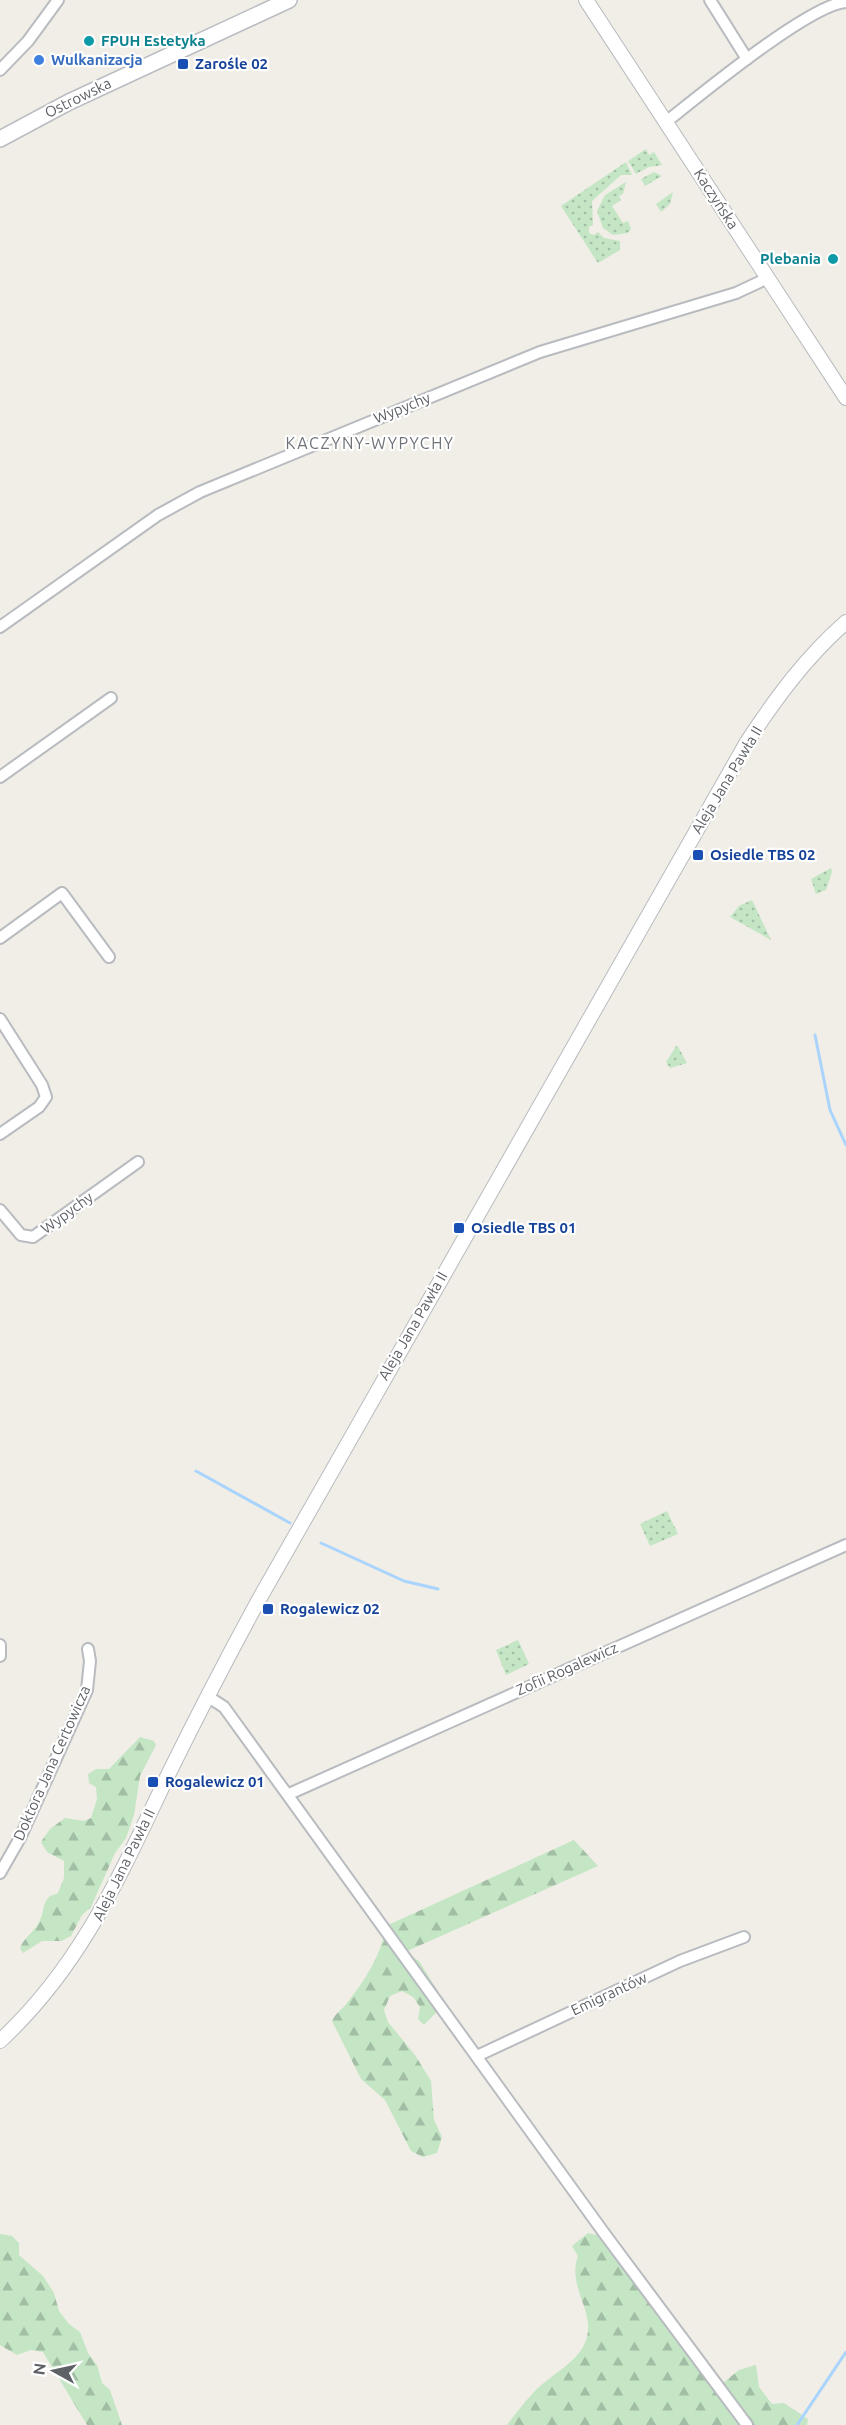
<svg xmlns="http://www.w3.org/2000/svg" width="846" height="2425" viewBox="0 0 846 2425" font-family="Ubuntu,sans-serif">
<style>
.grass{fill:url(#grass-dots)}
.forest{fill:url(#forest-firs)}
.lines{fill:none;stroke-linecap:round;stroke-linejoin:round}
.stream{stroke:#a9d4fd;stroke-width:3}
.minor-casing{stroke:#b8bbbf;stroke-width:14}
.tertiary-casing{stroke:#b8bbbf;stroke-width:16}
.secondary-casing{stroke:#b9bcc1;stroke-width:18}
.minor{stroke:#fff;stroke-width:10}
.tertiary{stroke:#fff;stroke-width:14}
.secondary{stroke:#fff;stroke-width:15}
.culture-dot{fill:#0f9aa8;stroke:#fff;stroke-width:2}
.shop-dot{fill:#3f7fe0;stroke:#fff;stroke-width:2}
.transit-dot{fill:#1a4fb4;stroke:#fff;stroke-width:2}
.labels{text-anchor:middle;stroke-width:4.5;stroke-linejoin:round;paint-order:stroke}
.culture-label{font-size:15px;font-weight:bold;fill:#0d838f;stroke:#fff;text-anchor:start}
.shop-label{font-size:15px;font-weight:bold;fill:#366cbe;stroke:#fff;text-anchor:start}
.transit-label{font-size:15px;font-weight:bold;fill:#164399;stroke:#fff;text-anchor:start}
.street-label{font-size:15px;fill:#5e6166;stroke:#fff}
.neighbourhood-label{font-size:16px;letter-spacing:1.5px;fill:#6f7378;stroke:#fff}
</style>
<defs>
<pattern id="grass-dots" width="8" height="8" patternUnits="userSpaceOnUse" patternTransform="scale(1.5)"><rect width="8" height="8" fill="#c4e6c5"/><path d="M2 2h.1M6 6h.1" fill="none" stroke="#a2bea4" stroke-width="1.8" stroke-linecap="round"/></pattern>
<pattern id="forest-firs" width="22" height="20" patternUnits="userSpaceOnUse" patternTransform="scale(1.5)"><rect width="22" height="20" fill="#c4e6c5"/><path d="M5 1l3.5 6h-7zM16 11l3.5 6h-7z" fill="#a2bea4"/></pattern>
</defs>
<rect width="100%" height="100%" fill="#f0eee6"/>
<g class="grass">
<path d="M646,149L649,155L654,152L662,165L649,167L636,174L628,161Z"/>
<path d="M626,162L632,175H621L592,201L593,225L589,227V233L594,235L598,232L604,238L620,241V250L598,263L561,206Z"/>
<path d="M654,172L662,176L645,186L641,179Z"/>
<path d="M626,182L623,194L619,196L621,200L612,206L623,223L628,221L631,229L628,233L613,235L603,228L597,211L605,195Z"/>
<path d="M673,192L670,204L661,212L656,204Z"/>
<path d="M831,868L832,872L826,890L816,894L811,879Z"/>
<path d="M752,900L771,940L730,917L739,906Z"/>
<path d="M677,1045L687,1063L670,1068L666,1062Z"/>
<path d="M667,1511L678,1534L650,1546L640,1524Z"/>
<path d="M518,1640L529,1664L506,1675L496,1650Z"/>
</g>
<g class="forest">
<path d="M140,1737L154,1741L156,1745L140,1776L134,1815L126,1838L115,1853L91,1907L82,1915L71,1936L61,1941H42L23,1953L20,1948C25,1936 36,1931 40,1920C44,1913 42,1904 49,1897C50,1896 56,1894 58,1893L64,1878V1861L47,1852L41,1842L50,1829L65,1818L84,1821L91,1818L97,1799L96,1787L89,1783L88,1774L96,1769H109Z"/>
<path d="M574,1840L598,1866L405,1952L419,1961L445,2003L424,2025L418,2019L420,2007L413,1997L402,1991L390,1996L384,2010L388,2022L415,2055L431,2081L434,2120L442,2137L437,2153L423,2157L411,2151L385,2100L361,2079L332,2021C336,2012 341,2011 347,2003C365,1980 381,1956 386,1926Z"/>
<path d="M588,2233L601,2236L717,2388L739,2370L756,2365L759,2387L772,2404L784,2403L808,2419L807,2425H507C515,2414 524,2403 533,2393C549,2375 581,2362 587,2337C594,2309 567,2287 578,2256L572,2246Z"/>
<path d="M0,2234L12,2236L19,2243V2255L43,2276L54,2293L59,2311L69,2324L80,2332L88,2353L97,2365L102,2383L110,2390L122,2425H87L43,2352L31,2350L17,2355L0,2345Z"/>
</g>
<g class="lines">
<g class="stream">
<path d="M815,1035L830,1110L846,1145"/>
<path d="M196,1471L290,1523"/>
<path d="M321,1543L404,1581L438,1589"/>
<path d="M797,2425L846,2352"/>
</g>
<defs>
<g id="minor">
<path d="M710,0L747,59"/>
<path d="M0,70L28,41L58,0"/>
<path d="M666,122C699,96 810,4 846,2"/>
<path d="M0,627L158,515L200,492L540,352L736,293L768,278"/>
<path d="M0,777L111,698"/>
<path d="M0,938L62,893L109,957"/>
<path d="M0,1019L42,1085L46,1097L39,1107L0,1134"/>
<path d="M0,1210L21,1235L33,1237L138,1162"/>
<path d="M0,1645V1656"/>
<path d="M207,1696L224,1707L604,2233L747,2425"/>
<path d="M289,1794L846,1545"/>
<path d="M0,1873L20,1838L87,1690L90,1661L88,1649"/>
<path d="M477,2056L680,1961L744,1937"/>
</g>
<g id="tertiary">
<path d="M586,0L846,398"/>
<path d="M0,2041C83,1964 121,1873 169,1773C197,1716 226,1660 257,1603L747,742C776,698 806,657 846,622"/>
</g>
<path id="secondary" d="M0,139L69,102L289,0"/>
</defs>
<use href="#minor" class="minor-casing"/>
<use href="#tertiary" class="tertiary-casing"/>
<use href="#secondary" class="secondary-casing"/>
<use href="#minor" class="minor"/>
<use href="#tertiary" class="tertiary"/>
<use href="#secondary" class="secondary"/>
</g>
<g class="culture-dot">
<circle cx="89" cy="41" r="6"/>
<circle cx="833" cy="259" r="6"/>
</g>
<circle class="shop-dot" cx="39" cy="60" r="6"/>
<g class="transit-dot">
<rect x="177" y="58" width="12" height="12" rx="3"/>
<rect x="692" y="849" width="12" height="12" rx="3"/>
<rect x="453" y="1222" width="12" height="12" rx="3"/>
<rect x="262" y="1603" width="12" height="12" rx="3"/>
<rect x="147" y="1776" width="12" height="12" rx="3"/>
</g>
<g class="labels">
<g class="culture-label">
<text x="101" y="46">FPUH Estetyka</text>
<text x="821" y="264" text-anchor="end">Plebania</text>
</g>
<g class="shop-label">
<text x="51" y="65">Wulkanizacja</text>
</g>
<g class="transit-label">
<text x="195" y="69">Zarośle 02</text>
<text x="710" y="860">Osiedle TBS 02</text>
<text x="471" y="1233">Osiedle TBS 01</text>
<text x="280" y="1614">Rogalewicz 02</text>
<text x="165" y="1787">Rogalewicz 01</text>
</g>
<g class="street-label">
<text transform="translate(78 98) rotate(-26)" y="5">Ostrowska</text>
<text transform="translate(716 199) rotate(57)" y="5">Kaczyńska</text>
<text transform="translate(402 408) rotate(-22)" y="5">Wypychy</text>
<text transform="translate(727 780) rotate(-59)" y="5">Aleja Jana Pawła II</text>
<text transform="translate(67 1213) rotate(-36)" y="5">Wypychy</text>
<text transform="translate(413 1326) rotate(-60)" y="5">Aleja Jana Pawła II</text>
<text transform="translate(567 1669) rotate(-24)" y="5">Zofii Rogalewicz</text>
<text transform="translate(52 1763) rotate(-66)" y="5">Doktora Jana Certowicza</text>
<text transform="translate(124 1865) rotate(-64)" y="5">Aleja Jana Pawła II</text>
<text transform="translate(609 1994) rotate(-25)" y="5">Emigrantów</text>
</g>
<g class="neighbourhood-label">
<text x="370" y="449">KACZYNY-WYPYCHY</text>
</g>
</g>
<g transform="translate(54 2371) rotate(278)" stroke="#ffffff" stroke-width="4.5" paint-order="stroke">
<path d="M0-4.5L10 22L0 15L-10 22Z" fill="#5e6166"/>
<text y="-9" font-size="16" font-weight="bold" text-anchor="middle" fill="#5e6166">N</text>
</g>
</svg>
